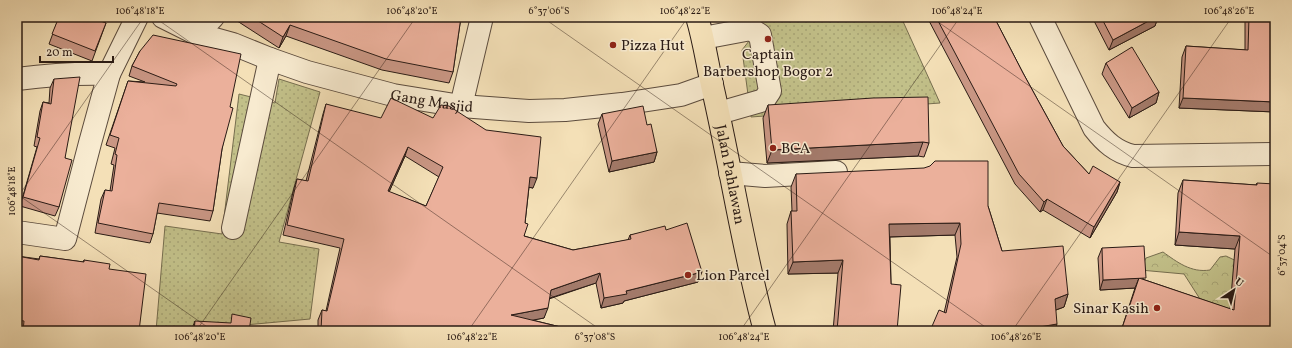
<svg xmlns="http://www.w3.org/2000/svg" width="1292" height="348" viewBox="0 0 1292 348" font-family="Vollkorn,serif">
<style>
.green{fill:url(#green-dots);stroke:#766e4f}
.forest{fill:url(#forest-crowns);stroke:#766e4f}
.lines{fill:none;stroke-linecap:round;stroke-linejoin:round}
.minor-casing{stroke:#5c4c3e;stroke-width:24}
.major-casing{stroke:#2a1b15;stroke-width:24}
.minor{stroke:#f8ebd0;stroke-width:22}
.major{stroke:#f4e0b7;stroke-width:22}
.wall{fill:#ca9785;stroke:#2a1b15;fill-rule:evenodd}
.shaded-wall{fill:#a47b6c;stroke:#2a1b15}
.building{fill:#ebb09b;stroke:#2a1b15;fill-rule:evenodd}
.ticks{fill:none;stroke:#2a1b15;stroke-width:1;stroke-opacity:0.45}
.poi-dot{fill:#8f2418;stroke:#f8ebd0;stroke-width:1.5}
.labels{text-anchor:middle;stroke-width:3;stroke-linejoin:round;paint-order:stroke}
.poi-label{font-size:15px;fill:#2a1b15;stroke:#f8ebd0;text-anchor:start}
.street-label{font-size:15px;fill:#2a1b15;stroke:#f8ebd0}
.neatline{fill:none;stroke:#2a1b15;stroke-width:1.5}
.ticks-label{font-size:10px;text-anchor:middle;fill:#2a1b15}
</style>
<defs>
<pattern id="green-dots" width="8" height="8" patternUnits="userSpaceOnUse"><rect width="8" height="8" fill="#c2c089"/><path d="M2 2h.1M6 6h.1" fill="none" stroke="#a7a475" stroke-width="1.8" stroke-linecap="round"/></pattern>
<pattern id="forest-crowns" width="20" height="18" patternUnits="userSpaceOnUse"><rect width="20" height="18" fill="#c2c089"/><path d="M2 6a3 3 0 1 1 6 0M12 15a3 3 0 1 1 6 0" fill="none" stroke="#a7a475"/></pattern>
</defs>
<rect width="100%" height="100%" fill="#f4e0b7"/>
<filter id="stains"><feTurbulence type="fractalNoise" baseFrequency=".005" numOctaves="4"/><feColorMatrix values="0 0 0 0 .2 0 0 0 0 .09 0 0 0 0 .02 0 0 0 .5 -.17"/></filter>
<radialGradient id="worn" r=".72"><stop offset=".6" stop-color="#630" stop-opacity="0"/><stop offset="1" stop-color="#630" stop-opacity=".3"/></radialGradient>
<g class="green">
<path d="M773,17H901L940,103L751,117L742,50L749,41L746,21Z"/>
<path d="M279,79L320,92L279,242L319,249L310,319L180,331H156L165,226L222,234L239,94L275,103Z"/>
</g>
<path class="forest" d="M1163,252C1177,262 1191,273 1210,270L1220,257L1226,256L1249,267L1264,311L1275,324V331L1207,310L1184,274L1140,270L1146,258Z"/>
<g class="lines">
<defs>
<g id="minor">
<path id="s1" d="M163,17L197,34L233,44L270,59L307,72L393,95L461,106L529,111L565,110L622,104L681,95L712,84"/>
<path d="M1040,17L1094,128C1105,142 1116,152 1133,156L1275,154"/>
<path d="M197,34L213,17"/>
<path d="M703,38L751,29L760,35L770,91L764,100L719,113"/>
<path d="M17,79C48,75 78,73 109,74"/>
<path d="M461,106L482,17"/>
<path d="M730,173L765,176L836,172"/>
<path d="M233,228L270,59"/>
<path d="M17,232L65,239L90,143L109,74L137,17"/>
</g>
<g id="major">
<path id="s2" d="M697,17C704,40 707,62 712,85C731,167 743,250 765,331"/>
</g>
</defs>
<use href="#minor" class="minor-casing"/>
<use href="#major" class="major-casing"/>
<use href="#minor" class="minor"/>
<use href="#major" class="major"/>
</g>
<g class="wall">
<path d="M59,17L106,23L92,61L49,44Z"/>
<path d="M231,17H461L453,72L449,83L382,70L286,36L279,48Z"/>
<path d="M927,17H994L1023,73L1063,146L1089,174L1120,182L1117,192L1090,238L1043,210L1040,212L1015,184Z"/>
<path d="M1092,17H1158L1155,26L1109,50Z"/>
<path d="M1245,17H1275V112L1179,108L1182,57L1186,46L1245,50Z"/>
<path d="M140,51L230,107L222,149L213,211L210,221L157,213L153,234L150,243L95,233L101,199L105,190L110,191L114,165L111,164L115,148L106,145L128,81L145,82L129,76L132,66Z"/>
<path d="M1106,63L1159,92L1156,103L1129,118L1102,74Z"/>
<path d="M54,79L65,158L59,207L55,216L20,206L37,147L34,146L40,111L43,102L49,103L50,88Z"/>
<path d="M326,104L533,188L529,187L525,223L524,236L573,250L628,240L630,235L666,230L698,282L624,301L623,303L601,308L596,283L549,299L544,318L532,320L577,331H318V320L322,310L326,311L340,248L283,235L294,188L297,179L306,181L323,114ZM405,156L439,177L426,206L389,192Z"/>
<path d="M768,105L929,143L924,157L918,156L767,163L763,118Z"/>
<path d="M602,114L647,125L657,152L654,162L609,172L598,124Z"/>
<path d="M796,174L988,206L1002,251L1068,294L1064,307L1056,310L930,331L944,313L957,257L955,235L890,237L891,284L897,331H833L838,273L788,274L787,224L791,211H792L791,187Z"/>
<path d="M1183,180L1256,185L1257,183L1270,327L1275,331H1121L1135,288L1100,290L1098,258L1102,248L1145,280L1230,309L1235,249L1175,245L1178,193Z"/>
<path d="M17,256L39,259L40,256L83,262L84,260L109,269L139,331H21L17,330Z"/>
<path d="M195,321L194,331H191Z"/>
</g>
<g class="shaded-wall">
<path d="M1156,17H1158L1155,26L1109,50L1113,40Z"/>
<path d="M290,25L286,36L279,48L283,37Z"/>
<path d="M1159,92L1156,103L1129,118L1132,108Z"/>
<path d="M1183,98L1275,102V112L1179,108Z"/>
<path d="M923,142L918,156L767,163L772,150Z"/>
<path d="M408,147L405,156L385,201L388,191Z"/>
<path d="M657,152L654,162L609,172L612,161Z"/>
<path d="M530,177L537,178L533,188L527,187Z"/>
<path d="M1120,182L1117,192L1090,238L1094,227Z"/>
<path d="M1047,199L1043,210L1040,212L1044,202Z"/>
<path d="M960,223L955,235L885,237L889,224Z"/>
<path d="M1179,232L1240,236L1235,249L1175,245Z"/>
<path d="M843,260L838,273L788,274L793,262Z"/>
<path d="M702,272L698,282L624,301L623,303L601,308L604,298L626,291Z"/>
<path d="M600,273L596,283L547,299L551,290Z"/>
<path d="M1139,278L1135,288L1100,290L1103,280Z"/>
<path d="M1068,294L1064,307L1050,312L1055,299Z"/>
<path d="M548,308L544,318L508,325L511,315Z"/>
<path d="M1057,324L1055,331H1016Z"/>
</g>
<g class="building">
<path d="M59,17H90L106,23L95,51L52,34Z"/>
<path d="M252,17H461L453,72L386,59L290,25L283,37Z"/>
<path d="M936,17H994L1023,73L1063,146L1089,174L1093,166L1120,182L1094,227L1047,199L1044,202L1019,174Z"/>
<path d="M1101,17H1156L1113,40Z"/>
<path d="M1249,17H1275V102L1183,98L1186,46L1248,50Z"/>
<path d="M153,35L241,54L230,107L233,108L222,149L213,211L159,203L153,234L98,223L105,190L112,191L117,155L115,154L119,138L110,135L128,81L176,86L177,84L132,66L140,51Z"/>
<path d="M1132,47L1159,92L1132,108L1106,63Z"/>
<path d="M80,77L65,158L72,160L59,207L23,197L40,138L37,137L43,102L51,104L54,79Z"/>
<path d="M928,97L929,143L923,142L772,150L768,105L873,98Z"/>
<path d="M391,98L433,118L441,105L449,106L486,130L541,137L537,178L530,177L525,223L528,224L524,236L573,250L631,239L630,235L665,226L666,230L687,223L702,272L626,291L627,294L604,298L600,273L551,290L548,308L511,315L577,331H321L322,310L327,311L344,239L287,225L297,179L308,181L326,104L381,118ZM408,147L443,167L426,206L388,191Z"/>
<path d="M643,106L647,125L651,124L657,152L612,161L602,114Z"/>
<path d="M935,161H988V206L1002,251L1063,246L1068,294L1055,299L1057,324L1016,331H930L939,310L946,313L961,244L960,223L889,224L891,284L901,285L897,331H837L843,260L793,262L791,211H797L796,174L924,168L930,166Z"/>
<path d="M1183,180L1257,185V183L1275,184V265L1270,327L1275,329V331H1121L1139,278L1234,310L1240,236L1179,232Z"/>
<path d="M1144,246L1146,278L1103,280L1102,248Z"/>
<path d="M17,256L39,260L40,256L84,262V260L110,264L109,269L146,274L139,331H23L24,321L17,320Z"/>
<path d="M232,314L251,318L249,331H194L195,321L231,323Z"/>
<path d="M289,329L301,331H288Z"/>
</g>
<path class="ticks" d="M154,17L602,331M542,17L991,331M931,17L1275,258M17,194L213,331M17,198L144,17M196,331L416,17M468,331L688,17M740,331L960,17M1012,331L1232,17"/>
<g class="poi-dot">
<circle cx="768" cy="39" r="4"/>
<circle cx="613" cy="45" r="4"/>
<circle cx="773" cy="148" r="4"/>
<circle cx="688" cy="275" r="4"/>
<circle cx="1157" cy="308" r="4"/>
</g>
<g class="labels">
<g class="poi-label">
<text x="621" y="50">Pizza Hut</text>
<text x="768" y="59" text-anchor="middle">Captain<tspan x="768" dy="17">Barbershop Bogor 2</tspan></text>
<text x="781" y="153">BCA</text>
<text x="696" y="280">Lion Parcel</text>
<text x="1149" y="313" text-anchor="end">Sinar Kasih</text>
</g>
<g class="street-label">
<text dy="5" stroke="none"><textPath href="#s1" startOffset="283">Gang Masjid</textPath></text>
<text dy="5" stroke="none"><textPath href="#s2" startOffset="161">Jalan Pahlawan</textPath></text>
</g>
</g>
<rect width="1292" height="348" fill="none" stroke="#f4e0b7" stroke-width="44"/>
<g transform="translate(1234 290) rotate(35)" stroke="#f8ebd0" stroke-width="3" paint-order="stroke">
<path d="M0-3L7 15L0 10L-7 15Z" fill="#2a1b15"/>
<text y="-6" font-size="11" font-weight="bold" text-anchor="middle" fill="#2a1b15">U</text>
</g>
<path d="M40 56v6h73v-6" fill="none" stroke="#2a1b15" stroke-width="2"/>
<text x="46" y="56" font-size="12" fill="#2a1b15" stroke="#f8ebd0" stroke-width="3" paint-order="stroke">20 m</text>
<rect x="22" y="22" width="1248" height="304" class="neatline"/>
<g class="ticks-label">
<text x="140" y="14">106°48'18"E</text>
<text x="412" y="14">106°48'20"E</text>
<text x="549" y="14">6°37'06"S</text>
<text x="685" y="14">106°48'22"E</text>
<text x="957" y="14">106°48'24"E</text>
<text x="1229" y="14">106°48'26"E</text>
<text transform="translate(11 191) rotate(-90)" y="4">106°48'18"E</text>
<text transform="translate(1281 255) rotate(-90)" y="4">6°37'04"S</text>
<text x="200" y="340">106°48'20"E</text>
<text x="472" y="340">106°48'22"E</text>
<text x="595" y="340">6°37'08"S</text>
<text x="744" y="340">106°48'24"E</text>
<text x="1016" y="340">106°48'26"E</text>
</g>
<rect width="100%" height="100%" filter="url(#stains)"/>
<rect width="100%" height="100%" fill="url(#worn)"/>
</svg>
